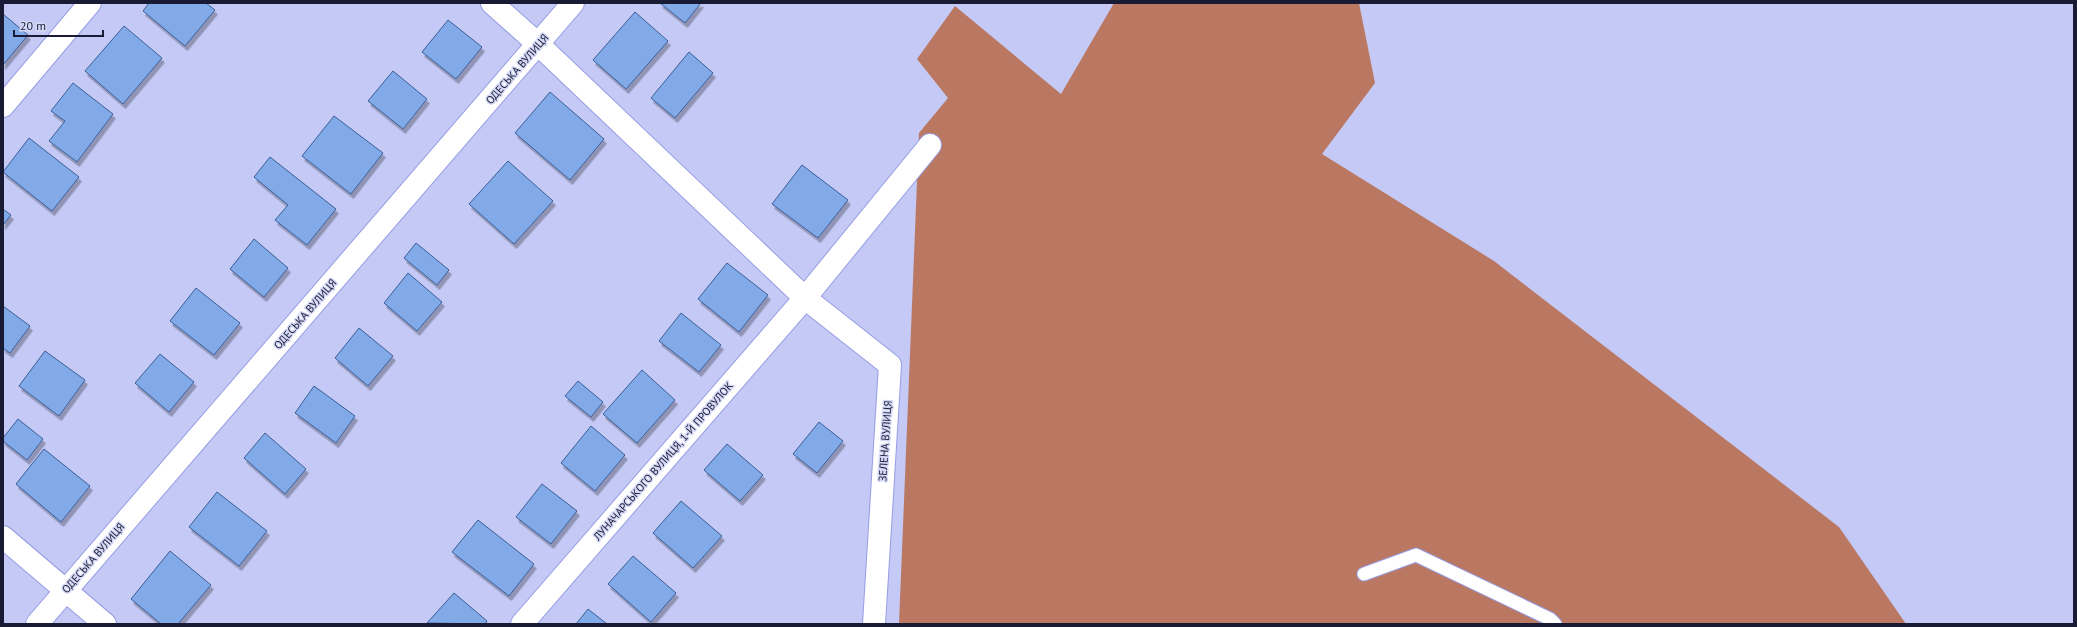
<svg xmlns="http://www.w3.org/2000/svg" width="2077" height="627" viewBox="0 0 2077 627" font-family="'PT Sans',sans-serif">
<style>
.forest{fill:#ba7862}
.building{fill:#82a9e8;stroke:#3a5e97;filter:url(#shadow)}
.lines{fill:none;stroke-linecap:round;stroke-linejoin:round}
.lane-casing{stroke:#979de3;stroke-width:15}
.street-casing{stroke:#979de3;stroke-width:24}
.lane{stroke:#fff;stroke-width:13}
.street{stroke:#fff;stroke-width:22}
.labels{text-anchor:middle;stroke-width:3;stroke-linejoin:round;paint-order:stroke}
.street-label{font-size:11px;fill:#191b35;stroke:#d4d8f5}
</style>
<defs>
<filter id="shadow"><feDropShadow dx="2.5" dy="4.5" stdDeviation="0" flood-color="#0004"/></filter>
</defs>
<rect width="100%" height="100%" fill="#c4c9f5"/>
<path class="forest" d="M1114,3H1359L1375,83L1322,154L1494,261L1839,527L1906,624H899L919,133L948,98L917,59L955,6L1061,94Z"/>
<g class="building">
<path d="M149,3H206L215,10L185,46L143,11Z"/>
<path d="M660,3H701L685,23Z"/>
<path d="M635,12L668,41L626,89L593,60Z"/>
<path d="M3,14L28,35L3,65Z"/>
<path d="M448,20L482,47L456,79L422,52Z"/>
<path d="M124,26L162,58L123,104L85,71Z"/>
<path d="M689,52L713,73L675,118L651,98Z"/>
<path d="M393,71L427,99L403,129L368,101Z"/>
<path d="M73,83L113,114L77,162L49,141L65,121L51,111Z"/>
<path d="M550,92L604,139L570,180L515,133Z"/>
<path d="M334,116L383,153L351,194L302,156Z"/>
<path d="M29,138L79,177L52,211L3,172Z"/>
<path d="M270,157L336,209L307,245L275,220L288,205L254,177Z"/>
<path d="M508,161L553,201L514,244L469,204Z"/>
<path d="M802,165L848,200L818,238L772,204Z"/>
<path d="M3,209L11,215L3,225Z"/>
<path d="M254,239L288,268L264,297L230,269Z"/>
<path d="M416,243L449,270L437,285L404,258Z"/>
<path d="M727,263L768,295L739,332L698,299Z"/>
<path d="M408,273L442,302L417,331L384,303Z"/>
<path d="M196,288L240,323L214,355L170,321Z"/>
<path d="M3,306L30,326L10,353L3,348Z"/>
<path d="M681,313L721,345L699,372L659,341Z"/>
<path d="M359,328L393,356L368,386L335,358Z"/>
<path d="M45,351L85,380L59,416L19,386Z"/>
<path d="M160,354L194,382L169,412L135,383Z"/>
<path d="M642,370L675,400L637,443L603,414Z"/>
<path d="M578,381L603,402L591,417L565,396Z"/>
<path d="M314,386L355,416L336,443L295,413Z"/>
<path d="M18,419L43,439L27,460L3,441V438Z"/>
<path d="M819,422L843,441L817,473L793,454Z"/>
<path d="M591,426L625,455L595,491L561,463Z"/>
<path d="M265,433L306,469L285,494L244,458Z"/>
<path d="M727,444L763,475L740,501L704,470Z"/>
<path d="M44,449L90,486L61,522L16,484Z"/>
<path d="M542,484L577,511L551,544L516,517Z"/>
<path d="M217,492L267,531L239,566L189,527Z"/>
<path d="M681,501L722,536L693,568L653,533Z"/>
<path d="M478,520L534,564L509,596L452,552Z"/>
<path d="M170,551L211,585L178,624H161L131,599Z"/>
<path d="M633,556L676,593L651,622L608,584Z"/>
<path d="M454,593L487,621L485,624L427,623Z"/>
<path d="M588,609L607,624H576Z"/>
</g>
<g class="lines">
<defs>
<path id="lane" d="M1364,574L1416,555L1550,619L1555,624"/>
<g id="street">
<path d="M492,3L539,45L805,298L890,365L874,624"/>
<path d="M3,106L90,3"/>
<path d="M3,537L105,624"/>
<path d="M37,624L573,3"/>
<path d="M522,624L805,298L930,145"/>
</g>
</defs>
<use href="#lane" class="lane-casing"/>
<use href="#street" class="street-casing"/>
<use href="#lane" class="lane"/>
<use href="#street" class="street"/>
</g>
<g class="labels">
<g class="street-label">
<text transform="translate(517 69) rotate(-49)" y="4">ОДЕСЬКА ВУЛИЦЯ</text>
<text transform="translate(305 314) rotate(-49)" y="4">ОДЕСЬКА ВУЛИЦЯ</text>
<text transform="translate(885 441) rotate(-86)" y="4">ЗЕЛЕНА ВУЛИЦЯ</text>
<text transform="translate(663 461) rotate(-49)" y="4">ЛУНАЧАРСЬКОГО ВУЛИЦЯ, 1-Й ПРОВУЛОК</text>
<text transform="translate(93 558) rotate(-49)" y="4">ОДЕСЬКА ВУЛИЦЯ</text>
</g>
</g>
<rect width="2077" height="627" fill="none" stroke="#191b35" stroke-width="8"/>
<path d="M14 30v6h89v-6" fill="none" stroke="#191b35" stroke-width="2"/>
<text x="20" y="30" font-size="12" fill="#191b35" stroke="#d4d8f5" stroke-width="3" paint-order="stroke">20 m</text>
</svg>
